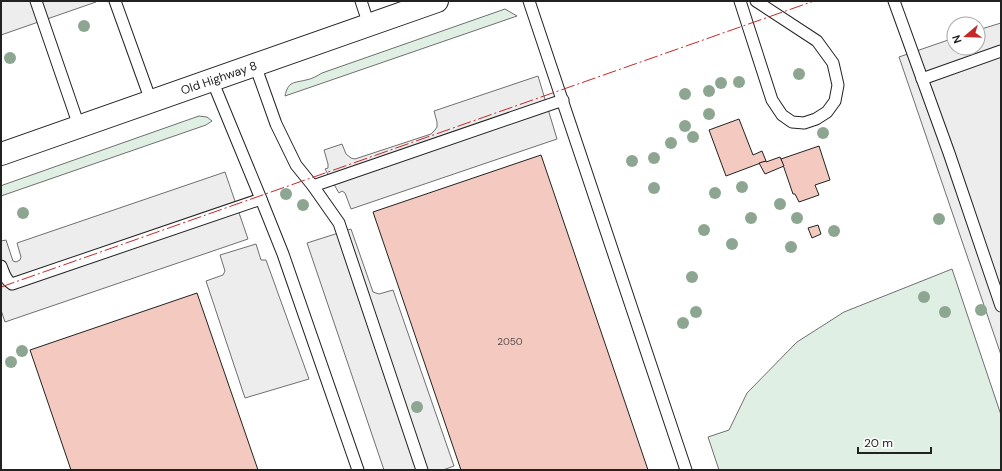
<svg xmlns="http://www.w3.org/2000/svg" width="1002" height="471" viewBox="0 0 1002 471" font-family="'DM Sans',sans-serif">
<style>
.green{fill:#e0efe3;stroke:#6f6f6f}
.parking{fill:#ededed;stroke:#6f6f6f}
.building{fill:#f3c9c0;stroke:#222}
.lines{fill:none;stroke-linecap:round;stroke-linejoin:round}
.service-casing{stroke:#222;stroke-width:13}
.tertiary-casing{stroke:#222;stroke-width:24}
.service{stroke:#fff;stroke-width:11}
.tertiary{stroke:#fff;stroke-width:22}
.power{stroke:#c62828;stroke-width:1;stroke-dasharray:14 3 2 3;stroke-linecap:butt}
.tree{fill:#8da692}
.labels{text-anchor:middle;stroke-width:3;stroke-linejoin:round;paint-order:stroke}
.number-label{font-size:10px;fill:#564c4a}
.street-label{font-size:12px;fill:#222;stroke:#fff}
</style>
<rect width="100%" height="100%" fill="#fff"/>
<g class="green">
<path d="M505,9L517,16L285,96C288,81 294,83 306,80C312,79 317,76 322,73Z"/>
<path d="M199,116L207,117L212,121L206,125L1,196V186L3,185Z"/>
<path d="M952,269L1001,415V470H719L708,437L729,430L747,393L797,342L844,312Z"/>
</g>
<g class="parking">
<path d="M1,1H96V2L1,35Z"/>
<path d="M1001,23V355L899,57L954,38V48H978V30Z"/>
<path d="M538,76L557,139L351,209L345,193L342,191L339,193L325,169L328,168V164L324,150L342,144L346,154L351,158L355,159L431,134L435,130L437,127V122L434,111Z"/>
<path d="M225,172L248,239L5,322L1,310V241L6,240L13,261L16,262L20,260L21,257L17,243Z"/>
<path d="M351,229L373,292L379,294L393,290L454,466L443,470H384L307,243Z"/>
<path d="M256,244L261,260H266L309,379L245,398L206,281L223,275L225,271L220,255Z"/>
</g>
<g class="building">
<path d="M739,119L753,155L762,151L766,161L726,176L709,130Z"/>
<path d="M819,146L830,180L815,185L819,195L799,202L795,194H793L781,159Z"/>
<path d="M541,155L648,470H461L373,212Z"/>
<path d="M780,157L784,166L765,174L759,163L766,161V162Z"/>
<path d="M818,225L821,234L812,238L808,228Z"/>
<path d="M197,293L258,470H71L30,350Z"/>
</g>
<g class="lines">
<defs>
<g id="service">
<path d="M36,1L79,126"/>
<path d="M115,1L151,101"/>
<path d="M361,1L369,25"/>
<path d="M529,1L686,470"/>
<path d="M740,1L772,100L782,115L792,122L804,123L816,119L827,112L835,101L838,85L833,63L817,41L756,1"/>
<path d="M894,1L949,153L1001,306"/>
<path d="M255,65L276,124L296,165L313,186L339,223L422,470"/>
<path d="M922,79L1001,51"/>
<path d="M212,80L261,199L283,254L358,470"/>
<path d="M313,186L563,100"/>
<path d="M1,266C4,273 5,280 12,284L261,199"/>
</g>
<path id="tertiary" d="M1,154L437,1"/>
</defs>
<use href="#service" class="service-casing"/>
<use href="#tertiary" class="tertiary-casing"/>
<use href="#service" class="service"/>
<use href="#tertiary" class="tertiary"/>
<path class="power" d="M1,287L814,1"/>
</g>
<g class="tree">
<circle cx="84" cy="26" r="6"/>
<circle cx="10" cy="58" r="6"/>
<circle cx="799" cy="74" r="6"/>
<circle cx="739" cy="82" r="6"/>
<circle cx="721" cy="83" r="6"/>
<circle cx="709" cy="91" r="6"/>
<circle cx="685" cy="94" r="6"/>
<circle cx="709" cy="114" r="6"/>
<circle cx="685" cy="126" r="6"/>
<circle cx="823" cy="133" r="6"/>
<circle cx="693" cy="137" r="6"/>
<circle cx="671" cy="143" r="6"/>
<circle cx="654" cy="158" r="6"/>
<circle cx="632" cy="161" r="6"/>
<circle cx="742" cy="187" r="6"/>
<circle cx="654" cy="188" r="6"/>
<circle cx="715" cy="193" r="6"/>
<circle cx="286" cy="194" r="6"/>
<circle cx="780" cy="204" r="6"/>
<circle cx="303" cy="205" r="6"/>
<circle cx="23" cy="213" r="6"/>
<circle cx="751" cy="218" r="6"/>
<circle cx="797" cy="218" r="6"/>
<circle cx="939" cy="219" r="6"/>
<circle cx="704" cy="230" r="6"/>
<circle cx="834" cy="231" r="6"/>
<circle cx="732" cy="244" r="6"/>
<circle cx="791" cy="247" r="6"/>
<circle cx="692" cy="277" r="6"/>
<circle cx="924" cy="297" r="6"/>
<circle cx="981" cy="310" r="6"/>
<circle cx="696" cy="312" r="6"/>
<circle cx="945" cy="312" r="6"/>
<circle cx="683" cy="323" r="6"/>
<circle cx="22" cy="351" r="6"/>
<circle cx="11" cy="362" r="6"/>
<circle cx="417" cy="407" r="6"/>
</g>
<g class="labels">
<g class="number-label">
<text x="510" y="345">2050</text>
</g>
<g class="street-label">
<text transform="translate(219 78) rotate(-19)" y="4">Old Highway 8</text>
</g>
</g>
<rect width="1002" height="471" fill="none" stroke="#222222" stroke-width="4"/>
<g transform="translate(966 36) rotate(251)"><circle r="19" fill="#ffffff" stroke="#a7a7a7"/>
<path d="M0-3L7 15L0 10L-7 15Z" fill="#c62828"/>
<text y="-6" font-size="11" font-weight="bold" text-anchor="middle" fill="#222222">N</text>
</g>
<path d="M858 447v6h73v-6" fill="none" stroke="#222222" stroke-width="2"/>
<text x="864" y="447" font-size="12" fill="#222222" stroke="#ffffff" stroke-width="3" paint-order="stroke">20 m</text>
</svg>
